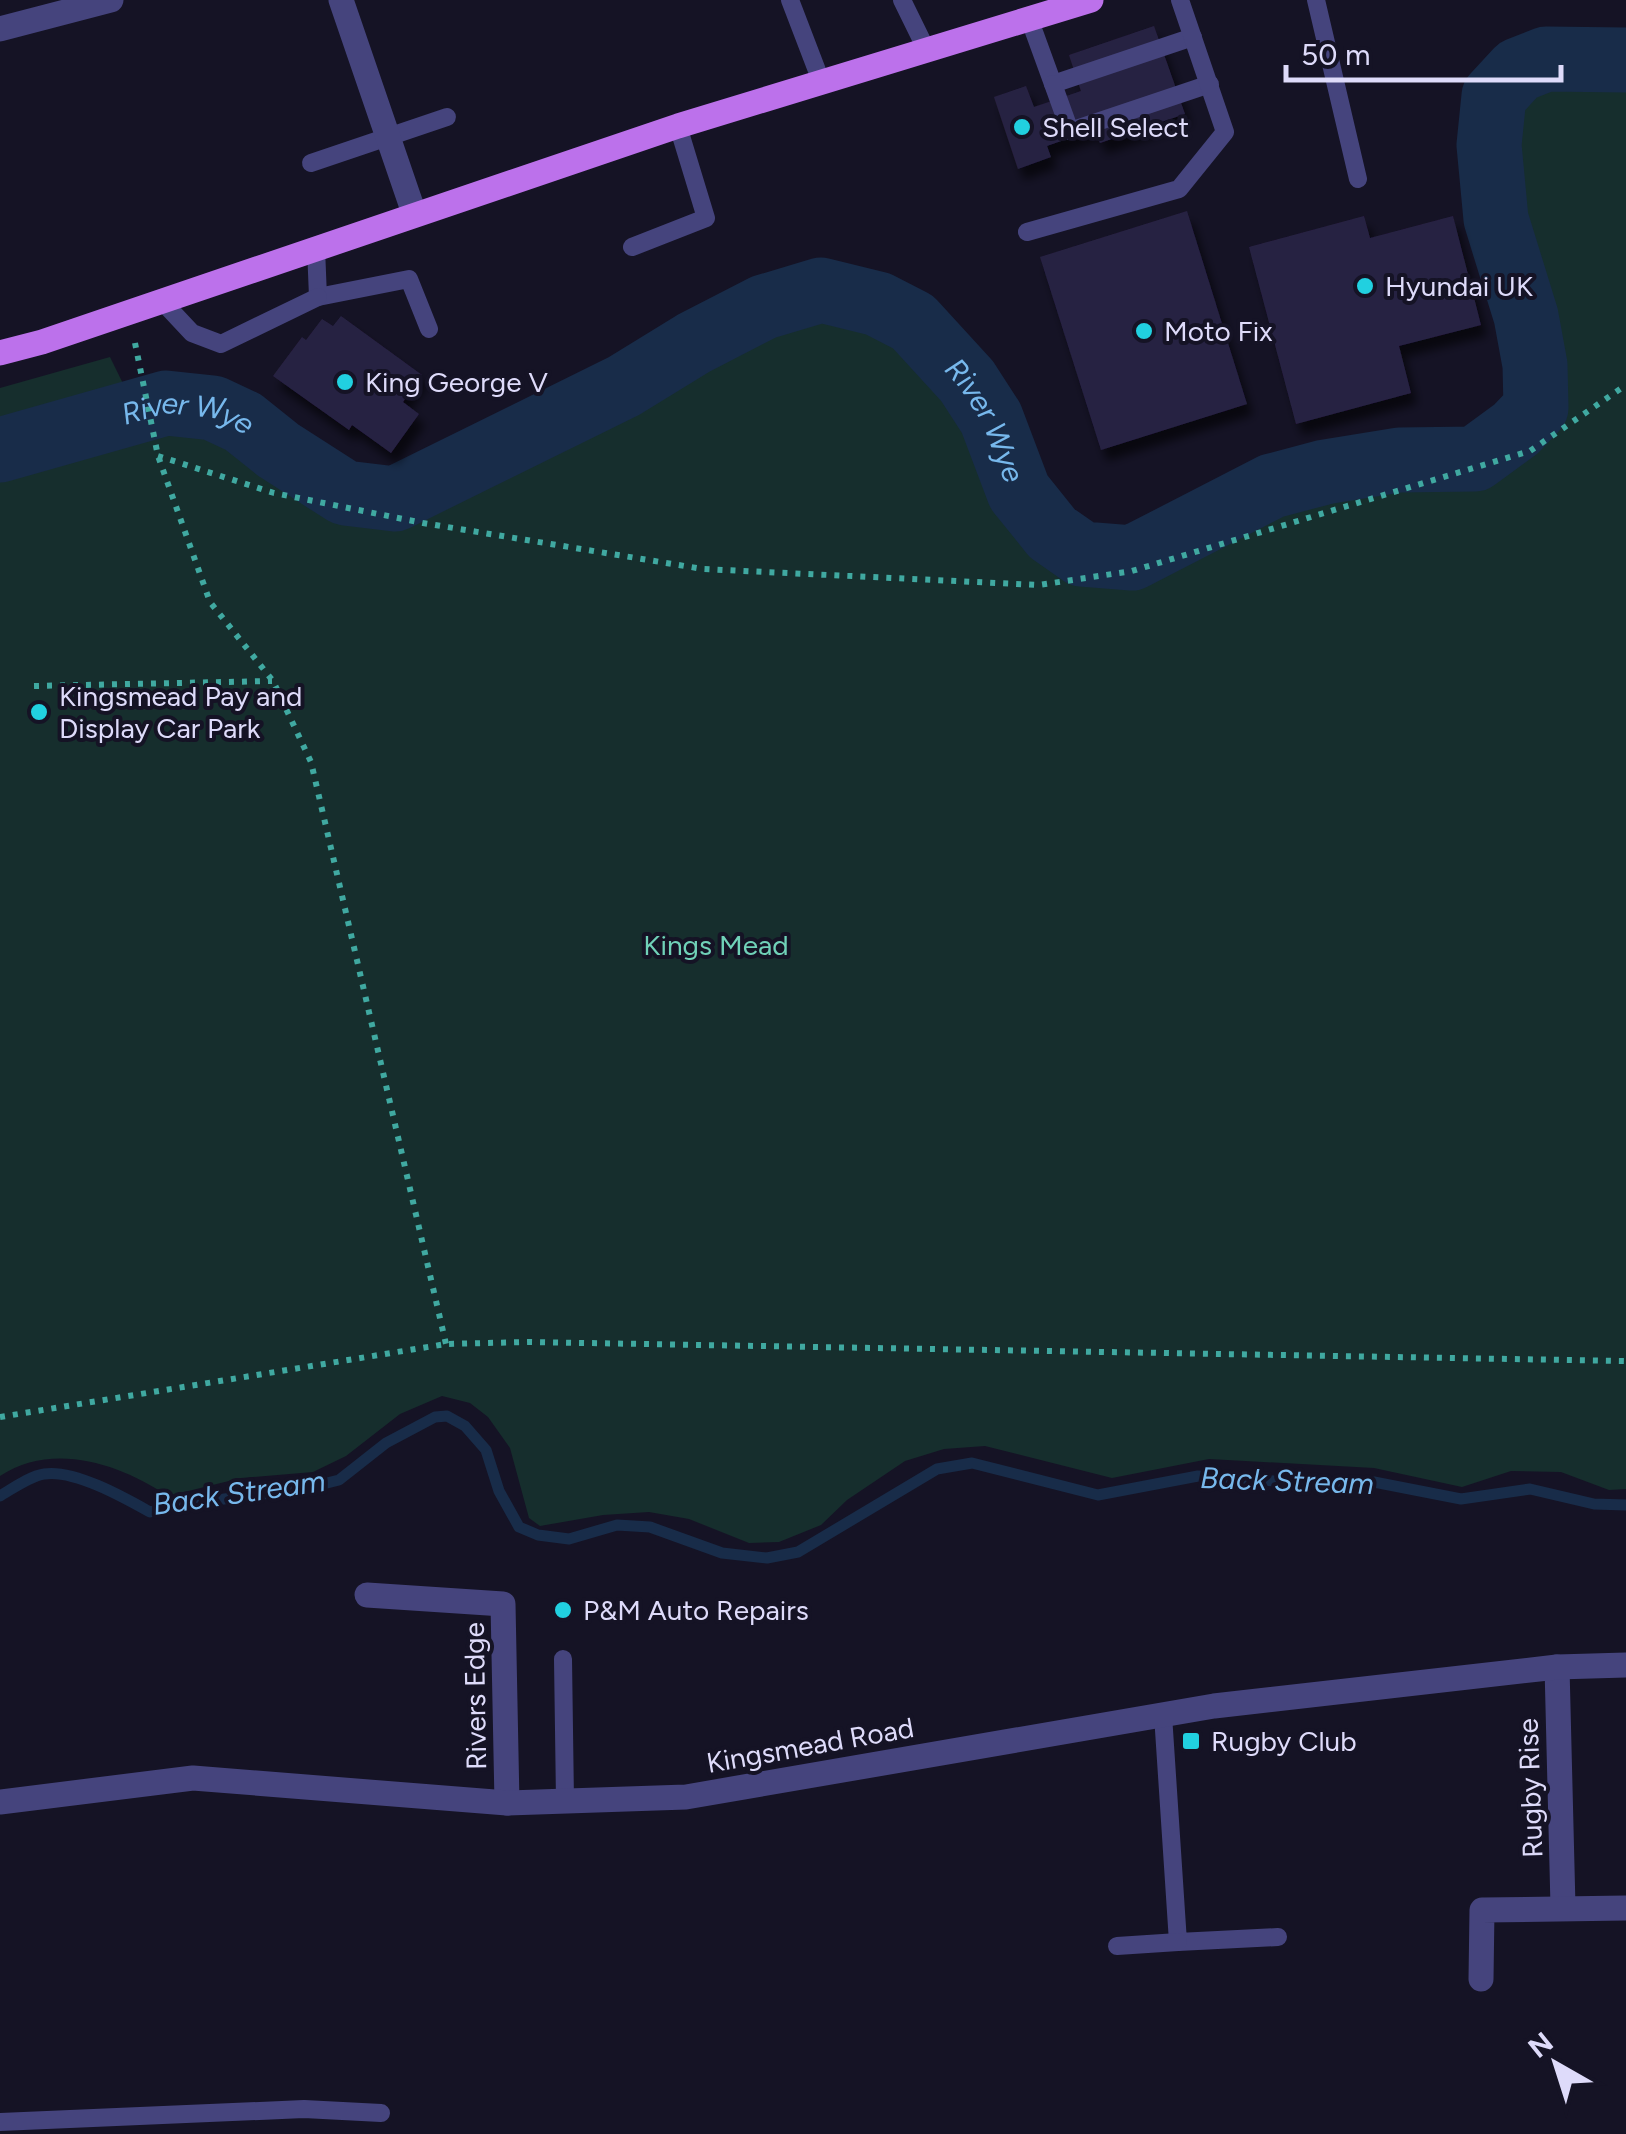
<svg xmlns="http://www.w3.org/2000/svg" width="1626" height="2134" viewBox="0 0 1626 2134" font-family="Figtree,sans-serif">
<style>
.green{fill:#162e2d}
.lines{fill:none;stroke-linecap:round;stroke-linejoin:round}
.stream{stroke:#182c49;stroke-width:11}
.river{stroke:#182c49;stroke-width:65}
.building{fill:#282143;filter:url(#shadow)}
.path{stroke:#40a9a1;stroke-width:6;stroke-dasharray:5 8;stroke-linecap:butt}
.service{stroke:#45447d;stroke-width:18}
.minor{stroke:#45447d;stroke-width:25}
.primary{stroke:#bc71eb;stroke-width:25}
.poi-dot{fill:#21d0e0;stroke:#151325;stroke-width:4}
.labels{text-anchor:middle;stroke-width:8;stroke-linejoin:round;paint-order:stroke}
.poi-label{font-size:28px;fill:#dedbfa;stroke:#151325;text-anchor:start}
.park-label{font-size:28px;fill:#70d1b8;stroke:#151325}
.street-label{font-size:28px;fill:#dedbfa;stroke:#151325}
.water-label{font-size:30px;font-style:italic;fill:#77b8ec;stroke:#151325}
</style>
<defs>
<filter id="shadow"><feDropShadow dx="6" dy="11" stdDeviation="5" flood-color="#0009"/></filter>
</defs>
<rect width="100%" height="100%" fill="#151325"/>
<g class="green">
<path d="M1573,63L1626,69V1489L1609,1490L1561,1472L1511,1471L1462,1487L1374,1468L1209,1459L1112,1478L985,1446L944,1449L905,1461L847,1500L821,1525L779,1542L749,1543L689,1519L649,1512L603,1515L540,1526L529,1518L510,1448L488,1417L470,1403L442,1396L400,1414L346,1456L313,1472L241,1478L168,1496C120,1464 53,1441 0,1476V465L66,442L187,416L240,437L324,501L367,513L410,508L526,457L726,334L789,308L832,305L871,321L927,362L970,407L1022,522L1060,551L1097,567L1147,560L1253,504L1328,482L1406,468L1473,466L1507,456L1537,421L1552,378L1548,335L1523,275L1509,214L1504,104L1530,70Z"/>
<path d="M110,357L131,400L0,429V388Z"/>
</g>
<g class="lines">
<path class="stream" d="M0,1496C12,1489 30,1476 44,1474C74,1469 125,1498 150,1512L184,1504L303,1489L339,1480L386,1443L435,1417L447,1416L465,1426L486,1450L499,1491L519,1527L538,1535L569,1539L617,1525L650,1527L722,1553L767,1558L798,1552L937,1469L972,1463L1098,1495L1198,1476L1305,1483L1374,1482L1461,1499L1530,1489L1594,1504L1626,1505"/>
<path class="river" id="s1" d="M0,450L166,403L213,408L243,422L278,450L345,493L395,499L624,386L694,343L764,307L821,290L878,304L913,322L967,381L991,418L1019,492L1052,533L1082,554L1132,558L1272,486L1325,472L1399,460L1475,459L1516,429L1536,408L1535,365L1526,316L1496,219L1489,145L1494,96L1518,70L1546,59L1626,60"/>
</g>
<g class="building">
<path d="M1154,26L1185,114L1100,143L1095,129L1047,146L1051,157L1018,169L994,97L1026,86L1034,107L1081,91L1069,55Z"/>
<path d="M1187,211L1247,404L1101,450L1040,257Z"/>
<path d="M1364,216L1370,238L1453,216L1481,325L1399,346L1411,393L1296,424L1249,247Z"/>
<path d="M341,316L422,375L403,402L419,414L391,453L352,425L349,430L273,376L302,337L306,340L322,319L333,326Z"/>
</g>
<g class="lines">
<g class="path">
<path d="M135,343L158,456L210,602L273,681L311,762L446,1344"/>
<path d="M158,456L274,493L423,523L703,569L1039,585L1132,571L1530,451L1626,385"/>
<path d="M34,686L272,681"/>
<path d="M0,1417L446,1344L528,1342L1626,1361"/>
</g>
<g class="service">
<path d="M790,0L821,81"/>
<path d="M902,0L926,49"/>
<path d="M1316,0L1358,179"/>
<path d="M1029,18L1053,84L1193,37"/>
<path d="M1053,84L1070,131L1210,84"/>
<path d="M311,163L447,117"/>
<path d="M1027,232L1179,189L1225,132L1180,0"/>
<path d="M632,247L706,218L678,126"/>
<path d="M316,248L318,297L409,279L429,329"/>
<path d="M162,301L192,333L221,344L318,297"/>
<path d="M563,1659L565,1801"/>
<path d="M1163,1715L1178,1942L1278,1937"/>
<path d="M1117,1946L1178,1942"/>
<path d="M0,2122L304,2109L381,2113"/>
</g>
<g class="minor">
<path d="M341,0L414,213"/>
<path d="M0,29L111,0"/>
<path d="M367,1595L503,1604L507,1803"/>
<path d="M1557,1667L1563,1907"/>
<path d="M0,1802L193,1778L507,1803L686,1797L1214,1706L1557,1667L1626,1665"/>
<path d="M1481,1979L1482,1910L1626,1908"/>
</g>
<path class="primary" d="M0,353L42,342L678,126L1091,0"/>
</g>
<g class="poi-dot">
<circle cx="1022" cy="127" r="10"/>
<circle cx="1365" cy="286" r="10"/>
<circle cx="1144" cy="331" r="10"/>
<circle cx="345" cy="382" r="10"/>
<circle cx="39" cy="712" r="10"/>
<circle cx="563" cy="1610" r="10"/>
<rect x="1181" y="1731" width="20" height="20" rx="5"/>
</g>
<g class="labels">
<g class="poi-label">
<text x="1042" y="137">Shell Select</text>
<text x="1385" y="296">Hyundai UK</text>
<text x="1164" y="341">Moto Fix</text>
<text x="365" y="392">King George V</text>
<text x="59" y="706">Kingsmead Pay and<tspan x="59" dy="32">Display Car Park</tspan></text>
<text x="583" y="1620">P&amp;M Auto Repairs</text>
<text x="1211" y="1751">Rugby Club</text>
</g>
<g class="park-label">
<text x="716" y="955">Kings Mead</text>
</g>
<g class="street-label">
<text transform="translate(475 1696) rotate(-91)" y="10">Rivers Edge</text>
<text transform="translate(810 1745) rotate(-10)" y="10">Kingsmead Road</text>
<text transform="translate(1530 1788) rotate(-92)" y="10">Rugby Rise</text>
</g>
<g class="water-label">
<text dy="10" stroke="none"><textPath href="#s1" startOffset="1125">River Wye</textPath></text>
<text dy="10" stroke="none"><textPath href="#s1" startOffset="195">River Wye</textPath></text>
<text transform="translate(1287 1481) rotate(2)" y="10">Back Stream</text>
<text transform="translate(239 1493) rotate(-8)" y="10">Back Stream</text>
</g>
</g>
<g transform="translate(1556 2064) rotate(321)" stroke="#151325" stroke-width="8" paint-order="stroke">
<path d="M0-8L18 38L0 25L-18 38Z" fill="#dedbfa"/>
<text y="-15" font-size="28" font-weight="bold" text-anchor="middle" fill="#dedbfa">N</text>
</g>
<path d="M1286 65v15h275v-15" fill="none" stroke="#dedbfa" stroke-width="5"/>
<text x="1301" y="65" font-size="30" fill="#dedbfa" stroke="#151325" stroke-width="8" paint-order="stroke">50 m</text>
</svg>
